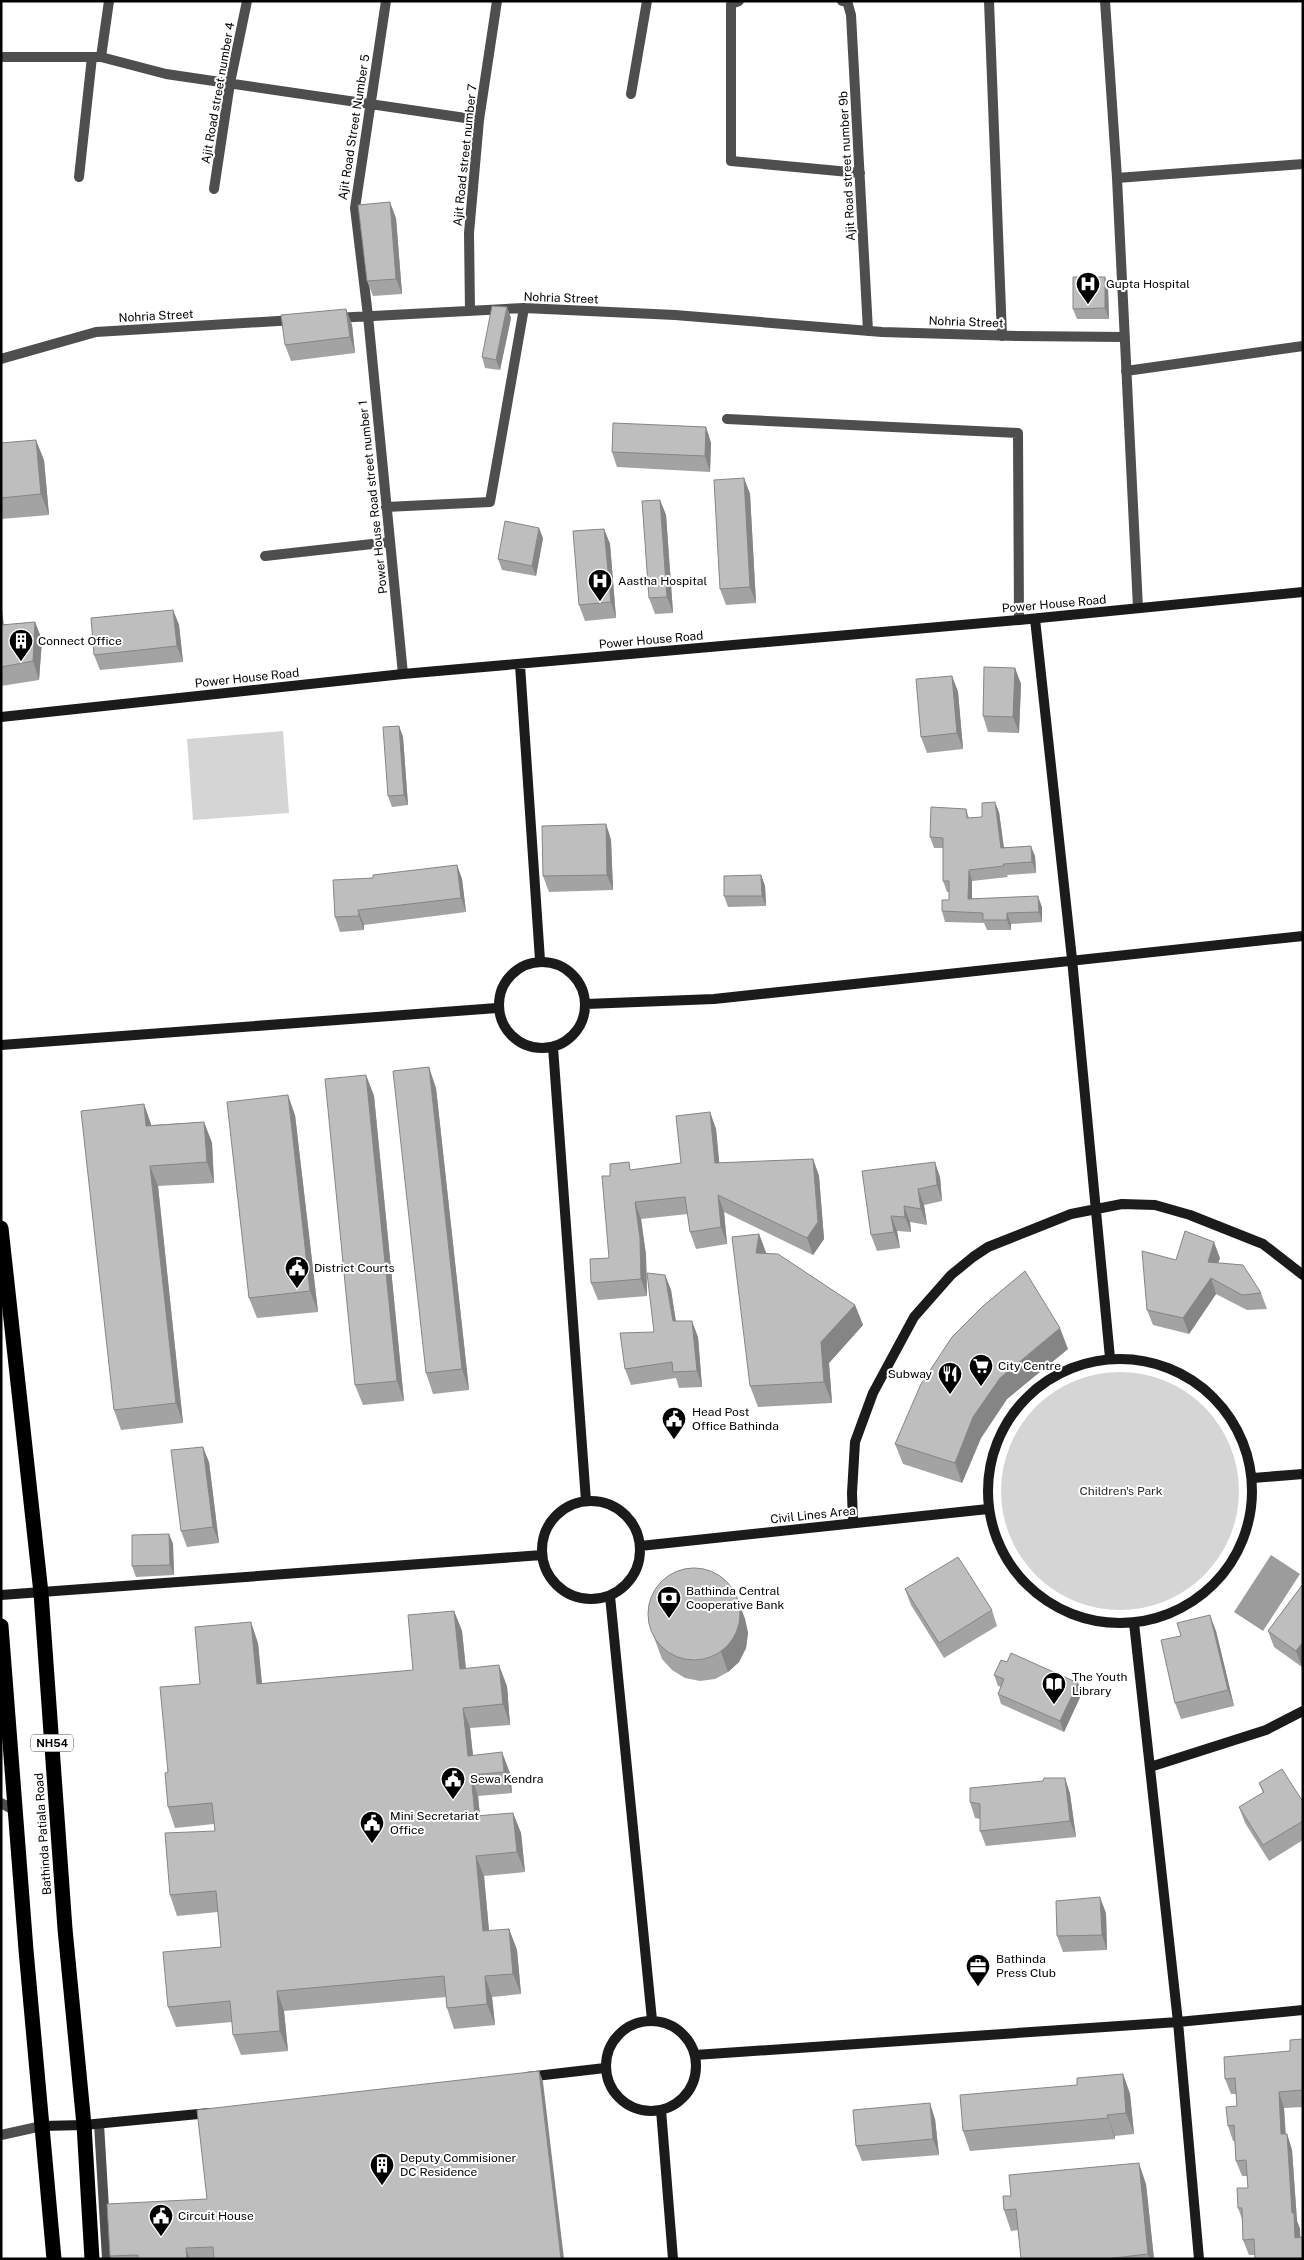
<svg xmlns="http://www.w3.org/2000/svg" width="1304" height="2260" font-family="'Public Sans',sans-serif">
	<rect width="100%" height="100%" fill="#fff"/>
	<path fill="#d5d5d5" d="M283,731l6,82 -96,7 -6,-81z
		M1001 1491a119 119 0 1 1 238 0a119 119 0 1 1-238 0Z"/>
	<path fill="#9c9c9c" d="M1271,1555l29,19 -37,57 -29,-19z"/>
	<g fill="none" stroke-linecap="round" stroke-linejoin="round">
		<path stroke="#4e4e4e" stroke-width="10" d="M1,2135l41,-9"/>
		<path stroke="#4e4e4e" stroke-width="10" d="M386,1l-31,207 13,108 35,358
			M739,1l-8,3v157l129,12
			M842,1h5l4,14 17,316
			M989,1l13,335
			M1105,1l12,177 21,430
			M1,57h100l65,17 313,46
			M101,57l8,-56
			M631,94l16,-93
			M79,177l13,-120
			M1117,178l186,-14
			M214,189l16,-106 17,-82
			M470,311l-1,-78 10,-113 18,-119
			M335,318l189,-10 151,7 207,17 135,4 107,1
			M1,359l95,-27 198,-12
			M1126,371l177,-25
			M727,419l291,14 1,187
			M386,507l104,-5 34,-194
			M265,556l125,-14
			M1,1803l13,7
			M99,2124l8,135"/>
		<path stroke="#1b1b1b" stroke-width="10" d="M1035,619l37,340 38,399
			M520,665l20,295
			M1,717l402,-43 616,-54 284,-28
			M499 1005a43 43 0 1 1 86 0a43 43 0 1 1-86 0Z
			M586,1004l128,-5 589,-63
			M1,1045l496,-37
			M553,1047l33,454
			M988 1491a132 132 0 1 1 264 0a132 132 0 1 1-264 0Z
			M1253,1478l50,-4
			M542 1550a49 49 0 1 1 98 0a49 49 0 1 1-98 0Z
			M853,1523l-1,-30 3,-51 18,-49 41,-76 37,-42 22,-18 15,-10 83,-33 51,-10 33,1 35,10 73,29 40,31
			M640,1546l348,-37
			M1,1595l541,-40
			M610,1596l42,424
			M1134,1623l44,399 21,237
			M1150,1767l116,-37 37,-19
			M606 2066a45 45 0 1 1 90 0a45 45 0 1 1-90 0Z
			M695,2055l483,-33 125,-12
			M527,2077l78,-9
			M661,2110l12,149
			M42,2126l42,-1 125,-12"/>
		<path stroke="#000" stroke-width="15" d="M1,1228l40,365 24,336 19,196 8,134
			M1,1626l25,324 28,309"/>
	</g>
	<path fill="#a3a3a3" d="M396,218l6,76 -29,2 -6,-15z
		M1108,287l1,32h-32l-4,-10z
		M507,307l4,11 -11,52 -15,-2 -3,-11z
		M346,309l6,16 3,28 -64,8 -6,-16z
		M706,427l5,16 -1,29 -93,-5 -5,-15z
		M1,443l43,17 5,55 -48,4z
		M744,478l6,16 6,109 -30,2 -6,-16z
		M660,500l6,15 7,98 -18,1 -6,-16z
		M604,529l6,15 6,74 -31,3 -6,-16z
		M543,538l-7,38 -34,-6 -4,-11z
		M1,602l3,23 31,-3 7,18 -3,40 -38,6z
		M173,610l6,15 4,37 -83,8 -6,-15z
		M1015,668l6,16 -2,49 -31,-1 -5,-16z
		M952,676l6,16 5,57 -36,4 -6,-16z
		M399,726l4,11 5,68 -16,2 -4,-11z
		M966,809l3,9 13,-1 17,-5 5,35 31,9 1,17 -29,2 1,2 -36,4v18l70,8v15l-31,2v6h-24l-3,-7 -39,-1 -3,-11 7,-11v-8h-2l-4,-11v-33h-9l-4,-11z
		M606,824l5,16 2,50 -64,2 -6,-16z
		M457,865l5,14 4,33 -102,13v5l-24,2 -5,-15 38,-39z
		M761,875l4,11 1,20 -38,1 -4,-11z
		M366,1075l8,21 30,305 -41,4 -8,-20z
		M436,1088l33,302 -36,4 -7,-21z
		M144,1104l7,21 53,-3 8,21 2,40 -56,3 25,237 -62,7 -7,-20z
		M710,1112l6,17 3,34 94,-4 6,17 5,63 -11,16 -89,-43 3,32 -31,5 -6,-17 -2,-18 -47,5 5,36 1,41 -49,4 -7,-17 18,-25 23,-88 49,-7z
		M295,1115l23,197 -61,6 -8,-20z
		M862,1171l78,6 2,24 -18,4 3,20 -17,-3 1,10 -14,-1 3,17 -23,3 -6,-16z
		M759,1234l7,19 89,52 8,20 -34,38 3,40 -74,4 -8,-21z
		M1220,1258l-2,5 43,30 6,16 -20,1 -31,-16 -27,40 -36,-9 -6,-15 29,-50z
		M665,1275l6,15 5,31 22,16 4,50 -23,1 -3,-10 -45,7 -6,-16 29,-37z
		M1068,1349l-61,50 -26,39 -19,45 -59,-19 -8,-20z
		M209,1462l10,81 -32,4 -6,-16z
		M169,1534l4,10 1,31 -38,2 -4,-11z
		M1303,1584v81l-1,2 -28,-20 -6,-16z
		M905,1589l87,21 5,16 -53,32 -33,-53z
		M737,1598l8,21 3,14 -2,15 -7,14 -11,10 -13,7 -15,2 -15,-3 -13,-8 -10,-11 -13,-35z
		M454,1611l8,20 4,38 41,17 3,39 -40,3 3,27 37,18 2,20 -34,3 2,20 33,-3 8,20 4,39 -41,4 5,55 20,-2 8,21 4,44 -29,3 3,28 -41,4 -7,-21 -1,-11 -162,14 4,40 -47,4 -8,-20 -1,-13 -56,5 -8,-20 53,-60 -3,-35 -41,4 -7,-21 45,-64 -1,-7 -39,4 -7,-21v-35l32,-88 58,-41 4,41 151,-14z
		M1216,1631l18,75 -53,13 -6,-16z
		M1007,1662l71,21 4,10 -18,39 -63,-28 -3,-10 3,-7 -3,-1 -4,-11z
		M1065,1778l5,16 6,43 -90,9 -6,-15v-12l-5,-1 -5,-16 73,-21z
		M1259,1783l44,19v38l-34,21 -24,-38 -6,-16 24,-14z
		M1106,1913l1,37 -44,2 -6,-16z
		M1303,2039v68l-19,1 2,26h1l5,16 5,71 3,8 -45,26h-6l-6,-15 -1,-21 -4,-11 10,-20 -1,-12h-5l-6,-15 -1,-20h-2l-5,-15 9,-20 -1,-12h-5l-6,-15 65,-28z
		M539,2071l4,11 -329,176 -103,1 -1,-3 97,-57z
		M1123,2074l7,20 4,40 -19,2v3l-145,12 -7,-20 114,-46z
		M935,2119l4,36 -77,6 -6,-15z
		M1146,2184l8,75h-133l-3,-29 -7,1 -7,-21z"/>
	<path fill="#858585" d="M390,202l6,16 6,76 -6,-15z
		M1105,277l3,10 1,32 -4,-11z
		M507,307l4,11 -11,52 -4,-10z
		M346,309l6,16 3,28 -5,-16z
		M706,427l5,16 -1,29 -5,-16z
		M36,440l8,20 5,55 -8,-21z
		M744,478l6,16 6,109 -6,-16z
		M660,500l6,15 7,98 -6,-16z
		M539,528l4,10 -7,38 -4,-10z
		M604,529l6,15 6,74 -5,-16z
		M1,602l4,42 -4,-11z
		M173,610l6,15 4,37 -6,-16z
		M35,622l7,18 -3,40 -6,-19z
		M1015,668l6,16 -2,49 -6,-16z
		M952,676l6,16 5,57 -6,-16z
		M399,726l4,11 5,68 -4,-10z
		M995,802l4,10 6,46 -4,-10z
		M606,824l5,16 2,50 -6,-15z
		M1031,846l4,10 1,17 -4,-11z
		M457,865l5,14 4,33 -5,-14z
		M969,870l3,11v29l-4,-11z
		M761,875l4,11 1,20 -4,-10z
		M1038,896l4,11v15l-3,-10z
		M358,910l6,15v5l-5,-14z
		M1007,913l4,11v6l-4,-10z
		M429,1067l7,21 33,302 -7,-21z
		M366,1075l8,21 30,305 -7,-20z
		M288,1095l7,20 23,197 -8,-21z
		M144,1104l7,20 2,22 -7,-20z
		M710,1112l6,17 5,51 -6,-17z
		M204,1122l8,21 2,40 -7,-21z
		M813,1159l6,17 5,63 -11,16 -6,-17z
		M935,1162l5,15 2,24 -5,-16z
		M150,1166l8,20 25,237 -7,-20z
		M918,1189l6,16 3,20 -6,-16z
		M718,1195l6,17 3,32 -6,-17z
		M635,1202l6,17 5,36 1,41 -6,-17z
		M904,1206l6,16 1,10 -6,-15z
		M891,1216l6,15 3,17 -6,-16z
		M759,1234l8,21 -11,-2z
		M1214,1242l6,16 -7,19 -5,-15z
		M665,1275l6,15 7,47 -5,-16z
		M1211,1278l5,16 -27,40 -6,-16z
		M855,1305l8,20 -34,38 3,40 -8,-21 -3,-40z
		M692,1321l6,16 4,50 -5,-16z
		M1060,1328l8,21 -61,50 -26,39 -19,45 -7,-20 18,-46 27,-39z
		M203,1447l6,15 10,81 -6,-16z
		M169,1534l4,10 1,31 -4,-10z
		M737,1598l8,21 3,14 -2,15 -7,14 -11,10 -7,-20z
		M454,1611l8,20 6,59 -8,-21z
		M1210,1615l6,16 18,75 -6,-16z
		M251,1622l7,21 6,62 -7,-21z
		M1303,1642v23l-1,2 -6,-16z
		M499,1665l8,21 3,39 -7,-21z
		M1078,1683l4,10 -18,39 -4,-11z
		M463,1708l7,20 5,48 -7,-20z
		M502,1752l8,21 2,20 -8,-21z
		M471,1775l7,21 4,41 -7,-21z
		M1065,1778l5,16 6,43 -6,-16z
		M513,1813l8,20 4,39 -8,-20z
		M476,1856l8,20 7,76 -8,-21z
		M1100,1897l6,16 1,37 -5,-15z
		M509,1929l8,21 4,44 -8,-20z
		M485,1976l7,21 3,28 -8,-21z
		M277,1991l7,20 4,40 -8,-20z
		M539,2071l4,11 21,177h-3z
		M1123,2074l7,20 4,40 -8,-21z
		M1279,2092l5,16 2,42 -5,-16z
		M930,2103l5,16 4,36 -6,-16z
		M1107,2115l8,21v3z
		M1287,2134l5,16 5,71 3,8 1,24 -6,-15 -3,-25z
		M1139,2163l7,21 8,75h-4l-2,-5z
		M186,2248l4,11h-3z"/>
	<path fill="#bebebe" stroke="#858585" d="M390,202l6,77 -29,2 -9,-76z
		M1073,277h32v31l-32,1z
		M492,306l15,1 -11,53 -14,-3z
		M346,309l4,28 -65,8 -4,-30z
		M613,423l93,4 -1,29 -93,-4z
		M36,440l5,54 -40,4v-55z
		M744,478l6,109 -30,2 -6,-109z
		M660,500l7,97 -18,1 -7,-97z
		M505,521l34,7 -7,38 -34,-7z
		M604,529l7,73 -32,3 -6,-74z
		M173,610l4,36 -83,9 -3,-37z
		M35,622l-2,39 -32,6v-42z
		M984,667l31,1 -2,49 -30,-1z
		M952,676l5,57 -36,4 -5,-58z
		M399,726l5,69 -16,1 -5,-69z
		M995,802l6,46 30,-2 1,16 -29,2 1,2 -35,4 -1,29 70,-3 1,16 -32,1v7h-24v-7l-41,-2v-11h7v-19h-6v-43l-13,-1 1,-30 35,2 1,9 15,-1v-14z
		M606,824l1,51 -64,1 -1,-50z
		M457,865l4,33 -103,12 1,6 -24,1 -2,-37 40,-2v-3z
		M761,875l1,21h-38v-20z
		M429,1067l33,302 -36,4 -33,-302z
		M366,1075l31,306 -42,4 -30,-306z
		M288,1095l22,196 -61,7 -22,-196z
		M144,1104l2,22 58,-4 3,40 -57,4 26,237 -62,7 -33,-299z
		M710,1112l5,51 98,-4 5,63 -11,16 -89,-43 3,32 -31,5 -5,-35 -50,5 5,36 1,41 -50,4 -1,-24 19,-1 -7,-82h8v-12l19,-2 1,8 51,-7 -5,-47z
		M935,1162l2,23 -19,4 3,20 -17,-3 1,11 -14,-1 3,16 -23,3 -9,-64z
		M1185,1231l29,11 -6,20 35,3 18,28 -19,2 -31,-17 -28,40 -36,-8 -5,-59 34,9z
		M759,1234l-3,19 22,1 77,51 -34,37 3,40 -74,4 -18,-149z
		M1025,1271l35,57 -60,50 -27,39 -18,46 -60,-19 26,-60 31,-47 31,-31z
		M647,1273l18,2 8,46h19l5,50 -24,1 -1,-10 -47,7 -5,-36 34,-1z
		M203,1447l10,80 -32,4 -10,-81z
		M169,1534l1,31 -38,1v-31z
		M958,1557l34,53 -53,33 -34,-54z
		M648 1614a46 46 0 1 1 92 0a46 46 0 1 1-92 0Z
		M1303,1584v58l-7,9 -28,-20z
		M454,1611l6,58 39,-4 4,39 -40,4 5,48 34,-4 2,20 -33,3 4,41 38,-3 4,39 -41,4 7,75 26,-2 4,45 -28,2 2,28 -40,4 -3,-32 -167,15 3,40 -47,4 -3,-34 -62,6 -5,-55 58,-5 -5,-56 -46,4 -5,-62 50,-2 -3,-28 -44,4 -3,-34 3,-1 -8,-85 40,-3 -5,-57 56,-5 6,62 156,-14 -5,-55z
		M1210,1615l18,75 -53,13 -14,-63 20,-4 -4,-13z
		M1011,1653l67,30 -18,38 -62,-27 6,-15 -10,-4 7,-15 6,2z
		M1282,1769l21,33v19l-40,24 -24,-38 25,-15 -5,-9z
		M1044,1778h21l5,43 -90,10v-27l-10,-2v-14l73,-7z
		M1100,1897l2,38 -45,1 -1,-35z
		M1303,2039v51l-24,2 2,42h6l5,79h2l1,25 8,-1v22h-48l-1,-20 -11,1 -1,-32h-4l-1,-20h11l-2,-28 -10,1 -2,-36 -6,1 -2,-19 11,-1 -2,-28 -10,1 -1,-22 66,-6v-11z
		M539,2071l22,188h-347l-1,-12 -27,1 1,11h-49v-4l-28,1 -3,-52 100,-5 -10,-89z
		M1123,2074l3,39 -19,2 1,3 -145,13 -3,-36 117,-10v-7z
		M930,2103l3,36 -77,7 -3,-36z
		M1139,2163l9,91 -43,5h-84l-5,-50 -12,1 -1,-14h8l-2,-21z"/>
	<defs>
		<symbol id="hospital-pin" viewBox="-11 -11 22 30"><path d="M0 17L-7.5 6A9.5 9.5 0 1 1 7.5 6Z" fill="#000" stroke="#fff"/><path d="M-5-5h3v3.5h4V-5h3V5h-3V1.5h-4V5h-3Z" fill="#fff"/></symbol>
		<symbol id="building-pin" viewBox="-11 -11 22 30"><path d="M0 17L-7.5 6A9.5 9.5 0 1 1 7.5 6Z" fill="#000" stroke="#fff"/><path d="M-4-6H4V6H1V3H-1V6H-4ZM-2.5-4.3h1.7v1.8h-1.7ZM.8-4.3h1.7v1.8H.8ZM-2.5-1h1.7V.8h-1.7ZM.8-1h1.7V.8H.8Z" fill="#fff"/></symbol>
		<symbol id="civic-pin" viewBox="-11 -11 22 30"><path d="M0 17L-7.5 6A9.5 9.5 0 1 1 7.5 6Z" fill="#000" stroke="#fff"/><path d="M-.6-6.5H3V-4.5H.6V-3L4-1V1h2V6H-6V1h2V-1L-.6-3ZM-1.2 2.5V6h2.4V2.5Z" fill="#fff"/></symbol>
		<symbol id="supermarket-pin" viewBox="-11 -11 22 30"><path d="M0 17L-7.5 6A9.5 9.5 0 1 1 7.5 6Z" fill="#000" stroke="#fff"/><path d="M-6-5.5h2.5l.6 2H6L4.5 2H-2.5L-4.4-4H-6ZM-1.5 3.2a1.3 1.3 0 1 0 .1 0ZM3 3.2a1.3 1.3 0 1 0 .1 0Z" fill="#fff"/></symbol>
		<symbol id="restaurant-pin" viewBox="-11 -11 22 30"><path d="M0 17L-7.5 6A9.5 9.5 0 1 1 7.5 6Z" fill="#000" stroke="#fff"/><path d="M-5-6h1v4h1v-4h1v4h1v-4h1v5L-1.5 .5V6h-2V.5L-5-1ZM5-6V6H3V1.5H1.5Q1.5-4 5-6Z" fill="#fff"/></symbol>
		<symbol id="bank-pin" viewBox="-11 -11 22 30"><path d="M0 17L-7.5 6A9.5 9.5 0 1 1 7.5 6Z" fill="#000" stroke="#fff"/><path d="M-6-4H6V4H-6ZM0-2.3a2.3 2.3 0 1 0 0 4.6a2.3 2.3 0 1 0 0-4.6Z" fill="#fff"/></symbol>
		<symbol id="library-pin" viewBox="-11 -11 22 30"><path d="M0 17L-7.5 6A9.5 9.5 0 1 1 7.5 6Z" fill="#000" stroke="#fff"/><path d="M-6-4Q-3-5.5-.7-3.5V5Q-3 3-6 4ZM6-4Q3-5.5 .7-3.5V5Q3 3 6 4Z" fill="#fff"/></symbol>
		<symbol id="office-pin" viewBox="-11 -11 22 30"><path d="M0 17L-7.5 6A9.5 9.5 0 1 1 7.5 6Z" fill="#000" stroke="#fff"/><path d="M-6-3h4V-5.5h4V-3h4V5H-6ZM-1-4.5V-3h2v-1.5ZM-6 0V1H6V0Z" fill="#fff"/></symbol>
	</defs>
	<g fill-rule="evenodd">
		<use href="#hospital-pin" x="1074" y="270" width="28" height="38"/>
		<use href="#hospital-pin" x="586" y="567" width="28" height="38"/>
		<use href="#building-pin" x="7" y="627" width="28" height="38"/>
		<use href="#civic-pin" x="283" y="1254" width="28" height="38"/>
		<use href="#supermarket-pin" x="967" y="1352" width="28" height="38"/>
		<use href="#restaurant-pin" x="936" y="1360" width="28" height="38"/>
		<use href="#civic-pin" x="660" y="1405" width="28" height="38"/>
		<use href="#bank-pin" x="655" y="1584" width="28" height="38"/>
		<use href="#library-pin" x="1040" y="1670" width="28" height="38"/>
		<use href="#civic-pin" x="439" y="1765" width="28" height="38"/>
		<use href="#civic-pin" x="358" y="1809" width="28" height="38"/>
		<use href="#office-pin" x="964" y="1952" width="28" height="38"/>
		<use href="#building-pin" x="368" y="2151" width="28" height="38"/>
		<use href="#civic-pin" x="147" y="2202" width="28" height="38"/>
	</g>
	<g text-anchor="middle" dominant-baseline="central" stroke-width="4" stroke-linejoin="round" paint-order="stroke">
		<rect fill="#fff" stroke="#4c4c4c" stroke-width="1" x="31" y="1734.5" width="42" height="17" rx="4"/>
		<g font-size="11" font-weight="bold" fill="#000">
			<text x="52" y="1743">NH54</text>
		</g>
		<g font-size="12" fill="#000" stroke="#fff">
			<text transform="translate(218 93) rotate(-80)">Ajit Road street number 4</text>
			<text transform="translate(354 127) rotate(-81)">Ajit Road Street Number 5</text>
			<text transform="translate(465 155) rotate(-84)">Ajit Road street number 7</text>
			<text transform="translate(847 166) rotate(-93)">Ajit Road street number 9b</text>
			<text transform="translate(561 298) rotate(2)">Nohria Street</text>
			<text transform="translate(156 316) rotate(-3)">Nohria Street</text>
			<text transform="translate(966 322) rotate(2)">Nohria Street</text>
			<text transform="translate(373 497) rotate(-96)">Power House Road street number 1</text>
			<text transform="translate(1054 604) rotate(-5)">Power House Road</text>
			<text transform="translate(651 640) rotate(-5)">Power House Road</text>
			<text transform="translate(247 678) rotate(-6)">Power House Road</text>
			<text transform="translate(813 1515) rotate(-6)">Civil Lines Area</text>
			<text transform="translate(43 1834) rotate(-94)">Bathinda Patiala Road</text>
		</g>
		<g font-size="12" fill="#000" stroke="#fff" text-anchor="start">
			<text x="1106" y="284">Gupta Hospital</text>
			<text x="618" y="581">Aastha Hospital</text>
			<text x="38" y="641">Connect Office</text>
			<text x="314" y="1268">District Courts</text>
			<text x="998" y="1366">City Centre</text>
			<text x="932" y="1374" text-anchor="end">Subway</text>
			<text x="692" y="1412">Head Post<tspan x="692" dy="14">Office Bathinda</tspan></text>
			<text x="686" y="1591">Bathinda Central<tspan x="686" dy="14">Cooperative Bank</tspan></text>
			<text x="1072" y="1677">The Youth<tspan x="1072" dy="14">Library</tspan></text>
			<text x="470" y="1779">Sewa Kendra</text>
			<text x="390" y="1816">Mini Secretariat<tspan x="390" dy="14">Office</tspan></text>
			<text x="996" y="1959">Bathinda<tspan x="996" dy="14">Press Club</tspan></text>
			<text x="400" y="2158">Deputy Commisioner<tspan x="400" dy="14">DC Residence</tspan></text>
			<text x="178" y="2216">Circuit House</text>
		</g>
		<g font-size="12" fill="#2c2c2c" stroke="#fff">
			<text x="1121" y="1491">Children's Park</text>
		</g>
	</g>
	<rect width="1304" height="2260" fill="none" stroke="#000000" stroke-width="5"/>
</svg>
